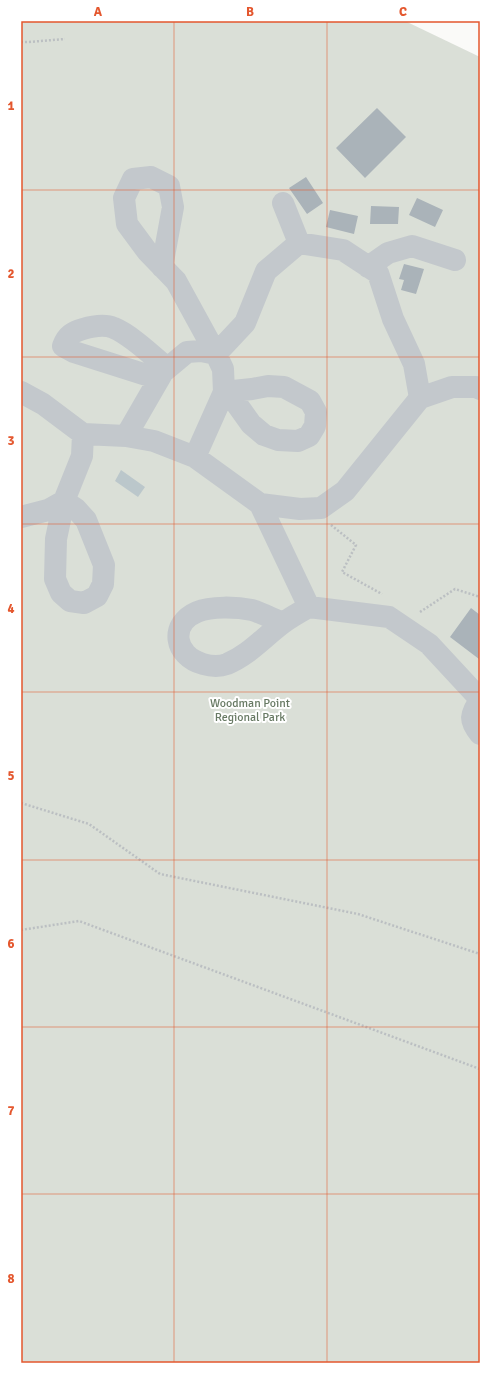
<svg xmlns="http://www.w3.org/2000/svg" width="501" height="1384" font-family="Signika,sans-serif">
	<rect width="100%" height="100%" fill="#fafaf8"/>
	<path fill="#dadfd7" d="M21,21h384l75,36v1306h-459z"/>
	<path fill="#bbc7cb" d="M121,470l24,17 -7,10 -23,-16z"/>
	<path fill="#aab3b9" d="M377,108l29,29 -41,41 -29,-30z
		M306,177l17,26 -16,11 -18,-26z
		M417,198l26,12 -8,17 -26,-12z
		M371,206l28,1 -1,17h-28z
		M330,210l28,6 -4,18 -28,-7z
		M404,264l20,5 -8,25 -15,-4 3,-10 -5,-1z
		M471,608l9,7 -1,44 -29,-22z"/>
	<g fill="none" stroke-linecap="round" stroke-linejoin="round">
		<path stroke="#bbbfc2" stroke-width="2.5" stroke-dasharray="2 2" stroke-linecap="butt" d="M21,42h8l36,-3
			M331,525l25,20 -14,27 40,22
			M420,612l35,-23 25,8
			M21,803l68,21 71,50 198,40 122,40
			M21,930l58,-9 401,148"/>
		<path stroke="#c3c8cc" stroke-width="22" d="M283,203l16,40
			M162,267l11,-60 -4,-21 -18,-9 -18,2 -9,19 3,26 20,27 29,30 40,73 29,-31 21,-52 33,-28 44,7 35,23 15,46 21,45 6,34
			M368,267l20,-14 24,-7 43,14
			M159,379l-85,-27 -11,-6c4,-11 10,-14 20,-17 10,-3 22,-5 31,-1 17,7 39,28 53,40
			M268,386l16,1 26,14 6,11 -1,14 -6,10 -11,5 -20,-1 -14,-5 -13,-11 -15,-21 -12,-11 28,-3z
			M21,392l22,12 40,30 43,2 28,5 41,16 65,47 49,103 80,10 40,27 51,55
			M126,436l37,-64 24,-20 14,-1 15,3 7,15 1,23 -29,65
			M64,501l12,8 10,11 18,45 -1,19 -6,12 -13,7 -14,-2 -9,-8 -6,-14 1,-40z
			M260,504l40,5 21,-1 24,-17 75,-93 32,-11h24l4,2
			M21,517l27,-7 16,-9 18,-45 1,-22
			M283,623c-10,-4 -21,-10 -31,-13 -15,-3 -41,-4 -55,2 -28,12 -23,44 6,52 7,2 16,3 24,0 22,-9 37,-27 56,-41 8,-6 17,-11 26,-16
			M480,700c-9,15 -12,19 0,34"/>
	</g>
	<path fill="none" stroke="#e4572e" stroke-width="1" stroke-opacity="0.55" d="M174,21v1342M327,21v1342M21,190h459M21,357h459M21,524h459M21,692h459M21,860h459M21,1027h459M21,1194h459"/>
	<g text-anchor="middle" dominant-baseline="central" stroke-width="4" stroke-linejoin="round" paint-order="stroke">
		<g font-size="12" fill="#687a64" stroke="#fff">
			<text x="250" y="703">Woodman Point<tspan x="250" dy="14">Regional Park</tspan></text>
		</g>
	</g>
	<rect width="501" height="1384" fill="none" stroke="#ffffff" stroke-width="44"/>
	<rect x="22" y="22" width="457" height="1340" fill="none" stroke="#e4572e" stroke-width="1.5"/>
	<g font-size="13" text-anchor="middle" font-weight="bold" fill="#e4572e">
		<text x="98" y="16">A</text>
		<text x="250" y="16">B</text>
		<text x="403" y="16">C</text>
		<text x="11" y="110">1</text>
		<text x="11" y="278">2</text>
		<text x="11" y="445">3</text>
		<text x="11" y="613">4</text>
		<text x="11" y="780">5</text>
		<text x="11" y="948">6</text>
		<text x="11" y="1115">7</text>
		<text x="11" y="1283">8</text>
	</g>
</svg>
